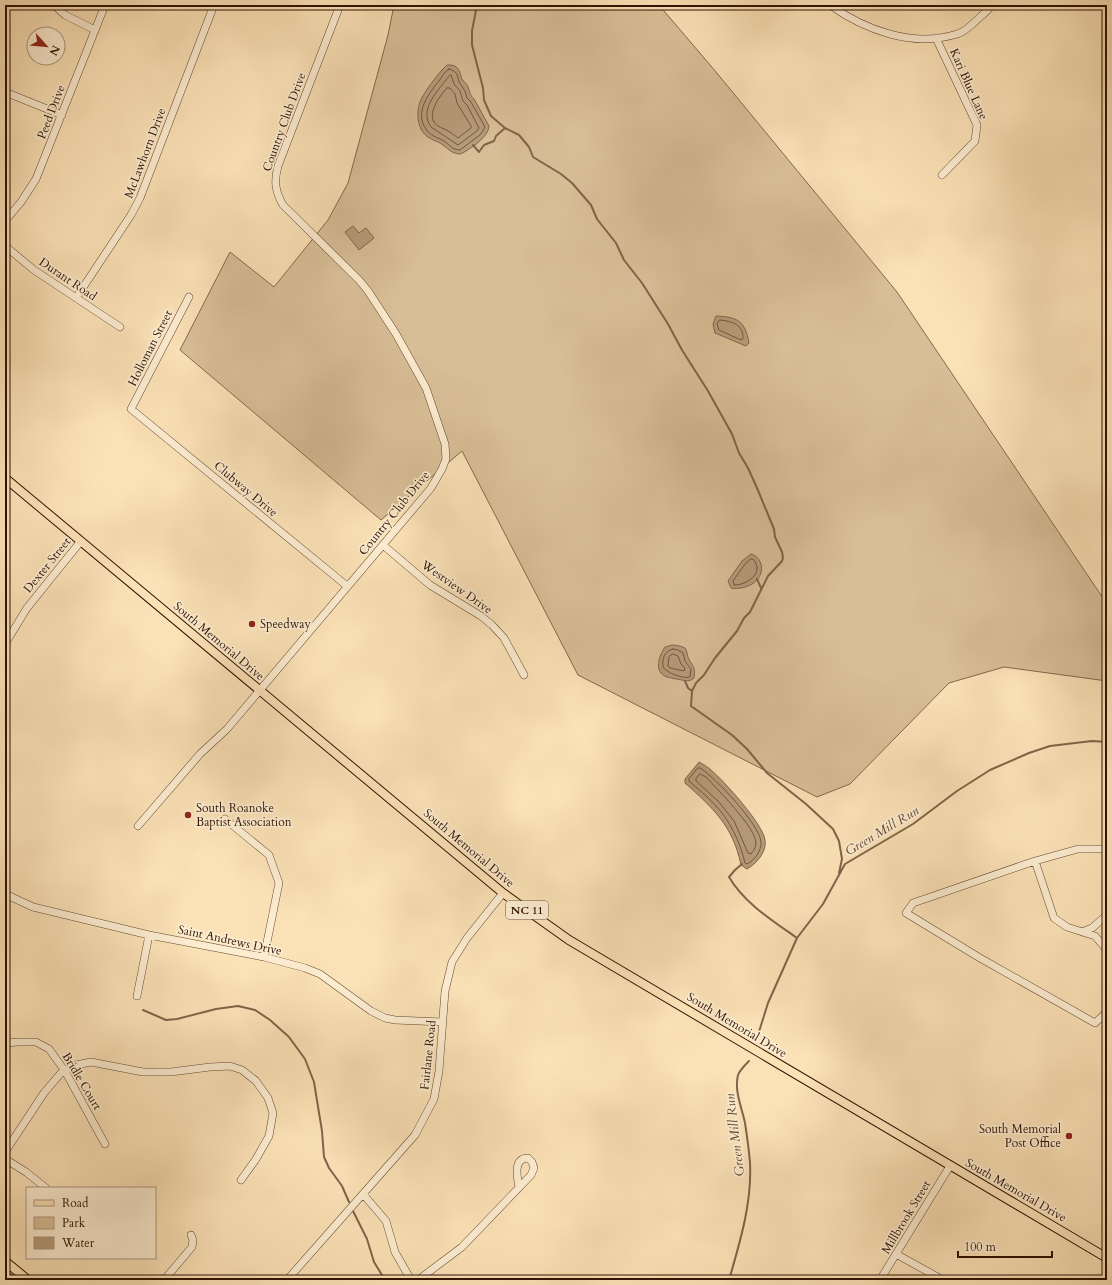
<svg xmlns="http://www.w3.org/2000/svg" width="1112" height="1285" font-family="Cardo,serif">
	<rect width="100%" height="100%" fill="#fbe1b6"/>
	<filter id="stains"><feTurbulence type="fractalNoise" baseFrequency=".005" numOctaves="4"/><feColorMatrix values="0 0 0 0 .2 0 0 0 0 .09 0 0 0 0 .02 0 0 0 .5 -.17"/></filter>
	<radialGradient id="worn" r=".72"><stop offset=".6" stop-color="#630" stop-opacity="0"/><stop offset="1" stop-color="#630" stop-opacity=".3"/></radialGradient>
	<path fill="#d8be97" stroke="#84684c" d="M394,5h265l57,67 181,220 210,312v77l-103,-14 -55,16 -99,101 -33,13 -239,-122 -116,-224 -81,69 -201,-170 50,-98 44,35 54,-67 20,-37 40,-148z"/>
	<path fill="#b69b79" stroke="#806449" d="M447,65c12,-1 12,6 15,14 2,3 5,5 6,8 2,5 2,9 6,12l15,27c-1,12 -18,22 -28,28 -10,0 -13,-6 -21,-11 -7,-3 -15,-6 -19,-14 -4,-8 -4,-19 -1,-27 3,-9 20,-31 27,-37z
		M353,226l6,7 7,-5 8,10 -15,12 -14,-18z
		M716,316c22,1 29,5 33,27l-3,3 -31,-13 -2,-9z
		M751,554c11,3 14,17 6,26 -5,6 -18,10 -26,8l-3,-7 14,-20z
		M672,645c4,0 9,1 13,3 2,3 2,6 3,9 4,10 8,8 6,21 -6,5 -10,2 -18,1 -3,-1 -6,-1 -9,-2 -14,-5 -8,-21 -2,-30z
		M699,762c4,2 9,5 12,8 13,11 52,54 54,70 2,12 -9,24 -18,29l-6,-4c-8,-39 -28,-57 -56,-82v-4z"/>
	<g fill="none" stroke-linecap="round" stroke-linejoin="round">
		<path stroke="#72563e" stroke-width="1" d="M449,69l5,2 3,3 2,8 6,9 2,7 4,4 14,25 -4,7 -21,16c-8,0 -11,-6 -16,-9 -7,-4 -14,-5 -18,-12 -12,-16 3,-36 13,-48 3,-4 5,-9 10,-12z
			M451,75l3,9 6,7 3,10 4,4 12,23 -2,3 -19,14 -27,-18c-13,-18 8,-37 18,-51z
			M447,88h3l5,6 2,9 14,23v2l-13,10c-3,-2 -6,-5 -10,-7 -5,-3 -11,-4 -14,-9 -6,-11 6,-26 13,-34z
			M720,320c12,1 24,5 23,19l-2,1 -22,-10 -2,-6z
			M751,559h2c12,14 -6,26 -19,26l-1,-4 12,-17z
			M673,649l5,1 5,3 2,8 6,8 -1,8c-7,2 -23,-4 -27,-10 -1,-8 1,-16 10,-18z
			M673,654l5,2 3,8 4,4 -1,3 -14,-3 -2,-2 1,-9z
			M698,768h2c15,9 60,57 61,74 1,8 -7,19 -14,22l-2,-1c-5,-21 -15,-43 -30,-58 -8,-9 -17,-16 -26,-24v-2z
			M700,774l6,3c11,12 50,51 50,66 0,5 -3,8 -5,11l-3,-1 -14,-32 -15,-19 -23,-21v-2z"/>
		<path stroke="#806449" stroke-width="2" d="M477,5l-5,26v14l11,43 1,12 7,16 14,12 14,7 10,12 4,10 28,17 11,9 19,22 6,14 19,24 8,17 18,23 26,41 14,26 26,41 24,43 7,19 9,15 9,20 17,41 1,8 7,15 1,6 -1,3 -14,15 -18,36 -6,6 -7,13 -22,27 -11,17 -8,8 -4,8 -1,15 41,29 15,14 20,24 39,31 27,25 6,12 3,18 -3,14
			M473,145l6,7 5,-7 10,-4 2,-5 9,-8
			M757,579l4,9
			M685,681l3,7 4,3
			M742,864l-7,6 -6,7c15,26 44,44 68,61
			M143,1010l23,10 11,-1 39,-10 22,-3 17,4 15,10 19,17 16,22 9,23 8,49 2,26 5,11 13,18 7,16
			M757,1038l11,-35 29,-65 26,-34 22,-40 68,-40 44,-33 33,-21 39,-17 21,-7 42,-5 15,1
			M353,1211l14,28 7,23 11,18
			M729,1280c11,-38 23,-77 21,-117 -1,-13 -3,-27 -5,-40 -3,-15 -11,-32 -7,-48 2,-5 7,-10 11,-14"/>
		<defs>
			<path id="minor" d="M54,5l11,10 30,15
				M830,5c35,25 83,43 127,29 8,-2 16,-10 22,-16 5,-4 9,-8 13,-13
				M936,38l41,87 -2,16 -33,34
				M5,92l57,23
				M5,221l16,-19 15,-23 69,-174
				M5,246l29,24 86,57
				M189,297l-58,112 216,177
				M76,298l55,-83 9,-17 74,-193
				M383,545l47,40 51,31 11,9 12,13 20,37
				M5,644l22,-36 54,-67
				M225,819l44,36 10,28 -15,74
				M138,826l62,-72 27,-25 204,-241 11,-19 4,-10 -1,-15 -19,-56 -30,-54 -28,-43 -9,-11 -76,-75c-8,-14 -9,-24 -5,-39l62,-161
				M1107,849h-29l-43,12 -122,42 -7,10 74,45 115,65 12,-11
				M1035,861l19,57 13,9 28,9 12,14
				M5,894l28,13 116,28 115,22 41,11 15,6 51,37 14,7 10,2 47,2
				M1082,932l10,-4 15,-13
				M137,996l12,-61
				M5,1043l13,-1h18l13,7 16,22 40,73
				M5,1152l39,-59 17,-20 15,-8 15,-3 52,10h28l39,-5 20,-1 12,4 14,11 12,17 5,15 -4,23 -13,23 -15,21
				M5,1159l21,13 20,16
				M363,1194l23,27 9,31 16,28
				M896,1254l47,26
				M164,1280l28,-33 1,-7 -2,-5
				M287,1280l128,-145 19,-36 5,-28 6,-80 7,-29 15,-24 36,-45
				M418,1280l44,-33 69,-72 3,-7 -2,-6 -4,-4c-15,0 -11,19 -9,29
				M880,1280l70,-114"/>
			<path id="major" d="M5,478l498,415 66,47 538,318
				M5,1261l23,19
				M5,1275l6,5"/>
		</defs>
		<use href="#minor" stroke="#62462f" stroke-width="8"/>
		<use href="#major" stroke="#2f1202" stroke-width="10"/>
		<use href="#minor" stroke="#fcecd0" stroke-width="7"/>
		<use href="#major" stroke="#fbe1b6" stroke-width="8"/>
	</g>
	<g fill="#8f2418" stroke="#fcecd0" stroke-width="1.5">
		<circle cx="252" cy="624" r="4"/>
		<circle cx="188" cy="815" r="4"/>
		<circle cx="1069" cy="1136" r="4"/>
	</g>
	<g text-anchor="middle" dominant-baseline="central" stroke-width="3.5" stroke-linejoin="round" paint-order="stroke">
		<rect fill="#fcecd0" stroke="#6c5340" stroke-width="1" x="506" y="901" width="42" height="18" rx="3"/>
		<g font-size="11" font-weight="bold" fill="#2f1202">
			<text x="527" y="910">NC 11</text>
		</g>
		<g font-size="12" fill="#2f1202" stroke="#fcecd0">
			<text transform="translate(969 84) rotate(66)">Kari Blue Lane</text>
			<text transform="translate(51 112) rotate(-69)">Peed Drive</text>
			<text transform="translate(284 122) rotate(-70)">Country Club Drive</text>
			<text transform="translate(145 153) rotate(-69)">McLawhorn Drive</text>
			<text transform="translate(68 279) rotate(34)">Durant Road</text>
			<text transform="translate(150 348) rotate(-63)">Holloman Street</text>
			<text transform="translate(246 489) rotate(40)">Clubway Drive</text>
			<text transform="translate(394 513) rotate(-51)">Country Club Drive</text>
			<text transform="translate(47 565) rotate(-51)">Dexter Street</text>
			<text transform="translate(457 587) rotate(35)">Westview Drive</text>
			<text transform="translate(219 641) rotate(40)">South Memorial Drive</text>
			<text transform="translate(469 848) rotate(40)">South Memorial Drive</text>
			<text transform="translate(230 940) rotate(12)">Saint Andrews Drive</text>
			<text transform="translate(737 1025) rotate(31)">South Memorial Drive</text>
			<text transform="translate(428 1055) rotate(-84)">Fairlane Road</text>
			<text transform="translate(82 1081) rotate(59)">Bridle Court</text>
			<text transform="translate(1016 1190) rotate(30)">South Memorial Drive</text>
			<text transform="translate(906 1217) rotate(-59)">Millbrook Street</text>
		</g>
		<g font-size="12" fill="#2f1202" stroke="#fcecd0" text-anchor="start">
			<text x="260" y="624">Speedway</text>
			<text x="196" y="808">South Roanoke<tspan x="196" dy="14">Baptist Association</tspan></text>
			<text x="1061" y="1129" text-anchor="end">South Memorial<tspan x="1061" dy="14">Post Office</tspan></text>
		</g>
		<g font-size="13" font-style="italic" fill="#654932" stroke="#fcecd0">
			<text transform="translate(882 831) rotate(-31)">Green Mill Run</text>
			<text transform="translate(735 1135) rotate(-97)">Green Mill Run</text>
		</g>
	</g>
	<rect width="1112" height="1285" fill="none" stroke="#fbe1b6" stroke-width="20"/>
	<rect x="6" y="6" width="1100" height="1273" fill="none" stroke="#2f1202" stroke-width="2"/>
	<rect x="10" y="10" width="1092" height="1265" fill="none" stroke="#2f1202"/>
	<rect x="26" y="1187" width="130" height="72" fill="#fcecd0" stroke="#aa957e"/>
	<rect x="34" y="1200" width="20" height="6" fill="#fbe1b6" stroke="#aa957e"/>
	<text x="62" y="1207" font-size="12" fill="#2f1202">Road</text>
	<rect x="34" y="1217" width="20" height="12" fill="#d8be97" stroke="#aa957e"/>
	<text x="62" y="1227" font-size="12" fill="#2f1202">Park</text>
	<rect x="34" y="1237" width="20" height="12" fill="#b69b79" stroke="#aa957e"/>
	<text x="62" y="1247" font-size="12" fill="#2f1202">Water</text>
	<g transform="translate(46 46) rotate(117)"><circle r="19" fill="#fcecd0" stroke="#aa957e"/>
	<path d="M0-3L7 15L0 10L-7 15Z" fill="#8f2418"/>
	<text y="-6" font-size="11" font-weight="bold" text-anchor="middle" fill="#2f1202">N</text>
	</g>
	<path d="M958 1251v6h94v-6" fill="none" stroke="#2f1202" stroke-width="2"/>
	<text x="964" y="1251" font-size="12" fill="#2f1202" stroke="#fcecd0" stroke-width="3" paint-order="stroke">100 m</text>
	<rect width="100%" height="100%" filter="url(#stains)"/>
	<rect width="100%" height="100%" fill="url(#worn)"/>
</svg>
